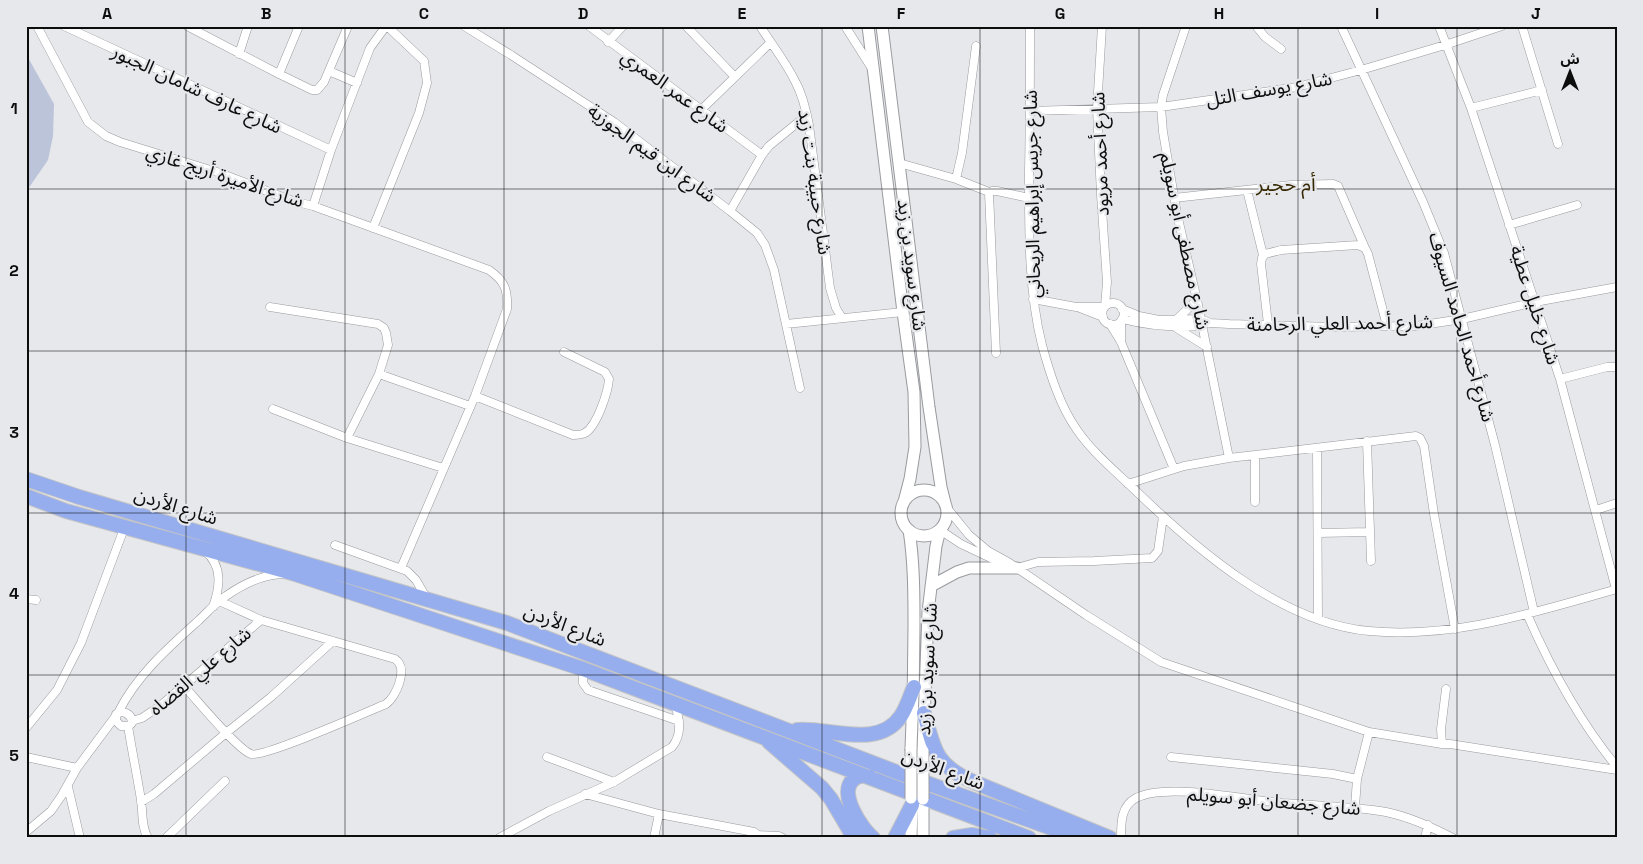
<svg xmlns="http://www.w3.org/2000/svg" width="1643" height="864" font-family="'Space Grotesk','Noto Sans Arabic',sans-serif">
	<rect width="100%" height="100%" fill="#e7e8ec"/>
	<path fill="#bcc4d9" d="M26,54l28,50 -1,32 -5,24 -20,29 -2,1z"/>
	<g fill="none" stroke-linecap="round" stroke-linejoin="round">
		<defs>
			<path id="street" d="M37,26l51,96 18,14 14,6 97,30 76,29 20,5 18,-56 39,-102 16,-22
				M64,26l267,124
				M187,26l92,48 33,16h5l7,-8 24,-56
				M464,26l47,29 103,67 116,89 27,22 8,12 9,25 26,118
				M589,26l173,129
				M686,26l49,51
				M760,26c12,19 26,36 36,57 7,13 10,27 13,42l21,163 6,20 6,10
				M845,26l26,41
				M1030,26c0,48 0,97 -1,145 0,58 -1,118 13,174 8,29 18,61 35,85 16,23 38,41 58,60 61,59 146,133 234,141 86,8 166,-19 248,-42
				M1102,26l-5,83 4,86 6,87 -2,24
				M1186,26l-23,69 -2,12 2,25 14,82 20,86 32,158
				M1256,26l9,11 16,12
				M1341,26l82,176 21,51 51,192 39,167
				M1439,26l32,82 89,271 56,210
				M1522,26l36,118
				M608,42l15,-16
				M976,46l-14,107 -6,26 33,13
				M239,54l9,-28
				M329,71l28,12
				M279,74l20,-48
				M1471,108l71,-18
				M701,110l69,-67
				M1030,111l131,-4 136,-20 64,-17 84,-25 57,-19
				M899,163l57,16
				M1247,190l16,65
				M1174,198l117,-13 42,-1 5,2 27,62
				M313,206l176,64c16,11 19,20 18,39l-32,87 -74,172
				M730,211l32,-56 7,-9 38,-31
				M1509,225l68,-20
				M373,228l46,-115 8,-30 -3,-22 -37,-35
				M1033,299l43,8h28
				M1102 314a11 11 0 1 1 22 0a11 11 0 1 1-22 0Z
				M270,307l108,17 6,4 2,5 2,12 -9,29 -32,64
				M1080,308l23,9
				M1122,309l17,7 20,4 42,-1 9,4 19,1 106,3 81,-1 46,-7 73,-17 82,-15
				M1122,319c27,7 52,9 80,7l3,-2
				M1121,321v21
				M1175,321l22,-21
				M786,324l117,-12
				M1110,324l11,18 53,127
				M1268,324l-7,-60 1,-6 3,-4 16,-4 77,-5 7,3 3,6 19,72
				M1175,327l32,20
				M996,353l-7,-160 3,-2h5l32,7
				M379,374l91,32
				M1560,379l47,-12h10
				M475,396l98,39c4,0 8,0 12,-2 12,-7 23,-41 24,-54l-4,-7 -41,-20
				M273,409l74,29 96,30
				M1367,441l4,120
				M1317,448l1,171
				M1255,456v46
				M1128,484l56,-18 45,-8 187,-22 4,2 4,8 10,68 21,115
				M947,508l22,27 19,16 20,11 78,53 75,47 208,70 73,12
				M1596,510l21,-7
				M940,530l21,14 38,18
				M1318,533l51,-1
				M335,545l72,26 9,9 11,19
				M205,551c18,15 15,36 8,56
				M1015,568h2l21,-6 56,-1 58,-3 6,-7 5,-34
				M26,599l10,1
				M217,600l44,20
				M1527,614c24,55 52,107 90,153
				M583,669v14l5,7 91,31
				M1446,689l-5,40 1,15h8l167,26
				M122,712c6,1 10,4 10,11l-3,3h-8l-5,-5v-7z
				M118,713c18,-37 50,-65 80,-92 9,-8 18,-19 28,-25 17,-12 36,-21 56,-22
				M132,721l10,-3 18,-12 101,-86 134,39c14,9 1,38 -9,45 -19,8 -123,54 -135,50 -14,-5 -55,-55 -67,-68
				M128,726c4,25 9,49 13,74 2,12 0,27 7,38
				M26,728l31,-38 24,-47 44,-117
				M26,757l51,11
				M547,757l67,25
				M1171,757l162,17 24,5 -2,28
				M1357,779l12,-47
				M68,787l12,51
				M585,794l74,20 95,18 8,6
				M141,802l13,-8 72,-61 45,-36 62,-56
				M26,832l25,-21 11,-16 15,-27 38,-51
				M759,835l20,1 4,2
				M166,838l59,-57
				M499,838l50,-27 65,-29 58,-35c11,-13 7,-28 3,-44
				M654,838l5,-24
				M1121,838c0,-16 0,-32 15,-40 29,-15 103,0 136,4 38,4 76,3 114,10 24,5 45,15 67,26
				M1425,838l3,-13"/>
			<path id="secondary" d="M868,26l35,286 11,80 1,55 -5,32 -6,23
				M882,26l47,381 12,80 4,16
				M901 513a23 23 0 1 1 46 0a23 23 0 1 1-46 0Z
				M909,530c5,32 5,64 5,96 0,41 -1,82 -3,123
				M931,586l26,-14 12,-4h48
				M923,751l5,-139 8,-66 4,-16
				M923,799v39
				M911,838l1,-31"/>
			<path id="highway" d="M26,479l53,18 428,126 392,150 180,65
				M26,496l40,15 226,62 291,96 446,169
				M924,713c10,35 10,50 45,67l141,58
				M797,730c33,-3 81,20 104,-14 6,-9 9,-20 13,-29
				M769,742l53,46 9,11 23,39
				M870,777c-6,-2 -11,-2 -16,2 -17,13 7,49 19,59
				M895,838l17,-33
				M953,838l19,-3 18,3"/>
		</defs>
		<use href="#street" stroke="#999a9e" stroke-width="9"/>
		<use href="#secondary" stroke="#999a9e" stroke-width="13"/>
		<use href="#highway" stroke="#c5c5c5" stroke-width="16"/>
		<use href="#street" stroke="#fff" stroke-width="8"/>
		<use href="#secondary" stroke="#fff" stroke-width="11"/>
		<use href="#highway" stroke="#96aeed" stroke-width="14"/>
		<defs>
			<path id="secondary-bridge" d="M923,751v48
				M911,798v-49"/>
		</defs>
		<use href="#secondary-bridge" stroke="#999a9e" stroke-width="13" stroke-linecap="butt"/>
		<use href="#secondary-bridge" stroke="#fff" stroke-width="11"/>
	</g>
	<path fill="none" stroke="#0d0d0e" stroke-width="1" stroke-opacity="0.55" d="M186,26v812M345,26v812M504,26v812M663,26v812M822,26v812M980,26v812M1139,26v812M1298,26v812M1457,26v812M26,189h1591M26,351h1591M26,513h1591M26,675h1591"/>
	<g text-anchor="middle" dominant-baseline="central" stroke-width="4.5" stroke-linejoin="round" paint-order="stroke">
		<g font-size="19" fill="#0d0d0e" stroke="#e7e8ec">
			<text transform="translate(197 89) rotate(25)">شارع عارف شامان الجبور</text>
			<text transform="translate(1269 89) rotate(-10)">شارع يوسف التل</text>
			<text transform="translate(675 91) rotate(36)">شارع عمر العمري</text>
			<text transform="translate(652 153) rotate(36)">شارع ابن قيم الجوزية</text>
			<text transform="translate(1100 154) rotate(-92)">شارع أحمد مريود</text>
			<text transform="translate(225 176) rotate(18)">شارع الأميرة أريج غازي</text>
			<text transform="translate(815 182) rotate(82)">شارع حبيبة بنت زيد</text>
			<text transform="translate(1032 194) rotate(-91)">شارع جريس إبراهيم الريحاني</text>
			<text transform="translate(1185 241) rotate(78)">شارع مصطفى أبو سويلم</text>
			<text transform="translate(912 265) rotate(83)">شارع سويد بن زيد</text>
			<text transform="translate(1535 305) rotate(72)">شارع خليل عطية</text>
			<text transform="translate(1340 323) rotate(-1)">شارع أحمد العلي الرحامنة</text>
			<text transform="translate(1462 327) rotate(74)">شارع أحمد الحامد السيوف</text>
			<text transform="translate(176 506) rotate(17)">شارع الأردن</text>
			<text transform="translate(565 625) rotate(21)">شارع الأردن</text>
			<text transform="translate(927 669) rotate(-87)">شارع سويد بن زيد</text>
			<text transform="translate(200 671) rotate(-40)">شارع علي القضاه</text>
			<text transform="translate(943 769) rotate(20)">شارع الأردن</text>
			<text transform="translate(1274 801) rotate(5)">شارع جضعان أبو سويلم</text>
		</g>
		<g font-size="20" fill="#362800" stroke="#e7e8ec">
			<text x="1286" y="184">أم حجير</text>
		</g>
	</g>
	<rect width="1643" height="864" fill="none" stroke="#e7e8ec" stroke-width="55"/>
	<g transform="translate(1570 72)" stroke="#e7e8ec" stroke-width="4" paint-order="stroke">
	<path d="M0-4L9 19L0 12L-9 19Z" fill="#0d0d0e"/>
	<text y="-8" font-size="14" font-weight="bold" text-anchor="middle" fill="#0d0d0e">ش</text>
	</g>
	<rect x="28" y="28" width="1588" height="808" fill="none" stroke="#0d0d0e" stroke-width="2"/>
	<g font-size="16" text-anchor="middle" font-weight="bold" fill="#0d0d0e">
		<text x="107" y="19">A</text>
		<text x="266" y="19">B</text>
		<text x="424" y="19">C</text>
		<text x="583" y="19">D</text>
		<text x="742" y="19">E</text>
		<text x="901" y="19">F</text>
		<text x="1060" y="19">G</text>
		<text x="1219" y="19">H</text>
		<text x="1377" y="19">I</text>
		<text x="1536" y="19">J</text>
		<text x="14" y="114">1</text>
		<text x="14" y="276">2</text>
		<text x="14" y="438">3</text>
		<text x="14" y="599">4</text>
		<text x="14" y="761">5</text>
	</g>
</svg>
